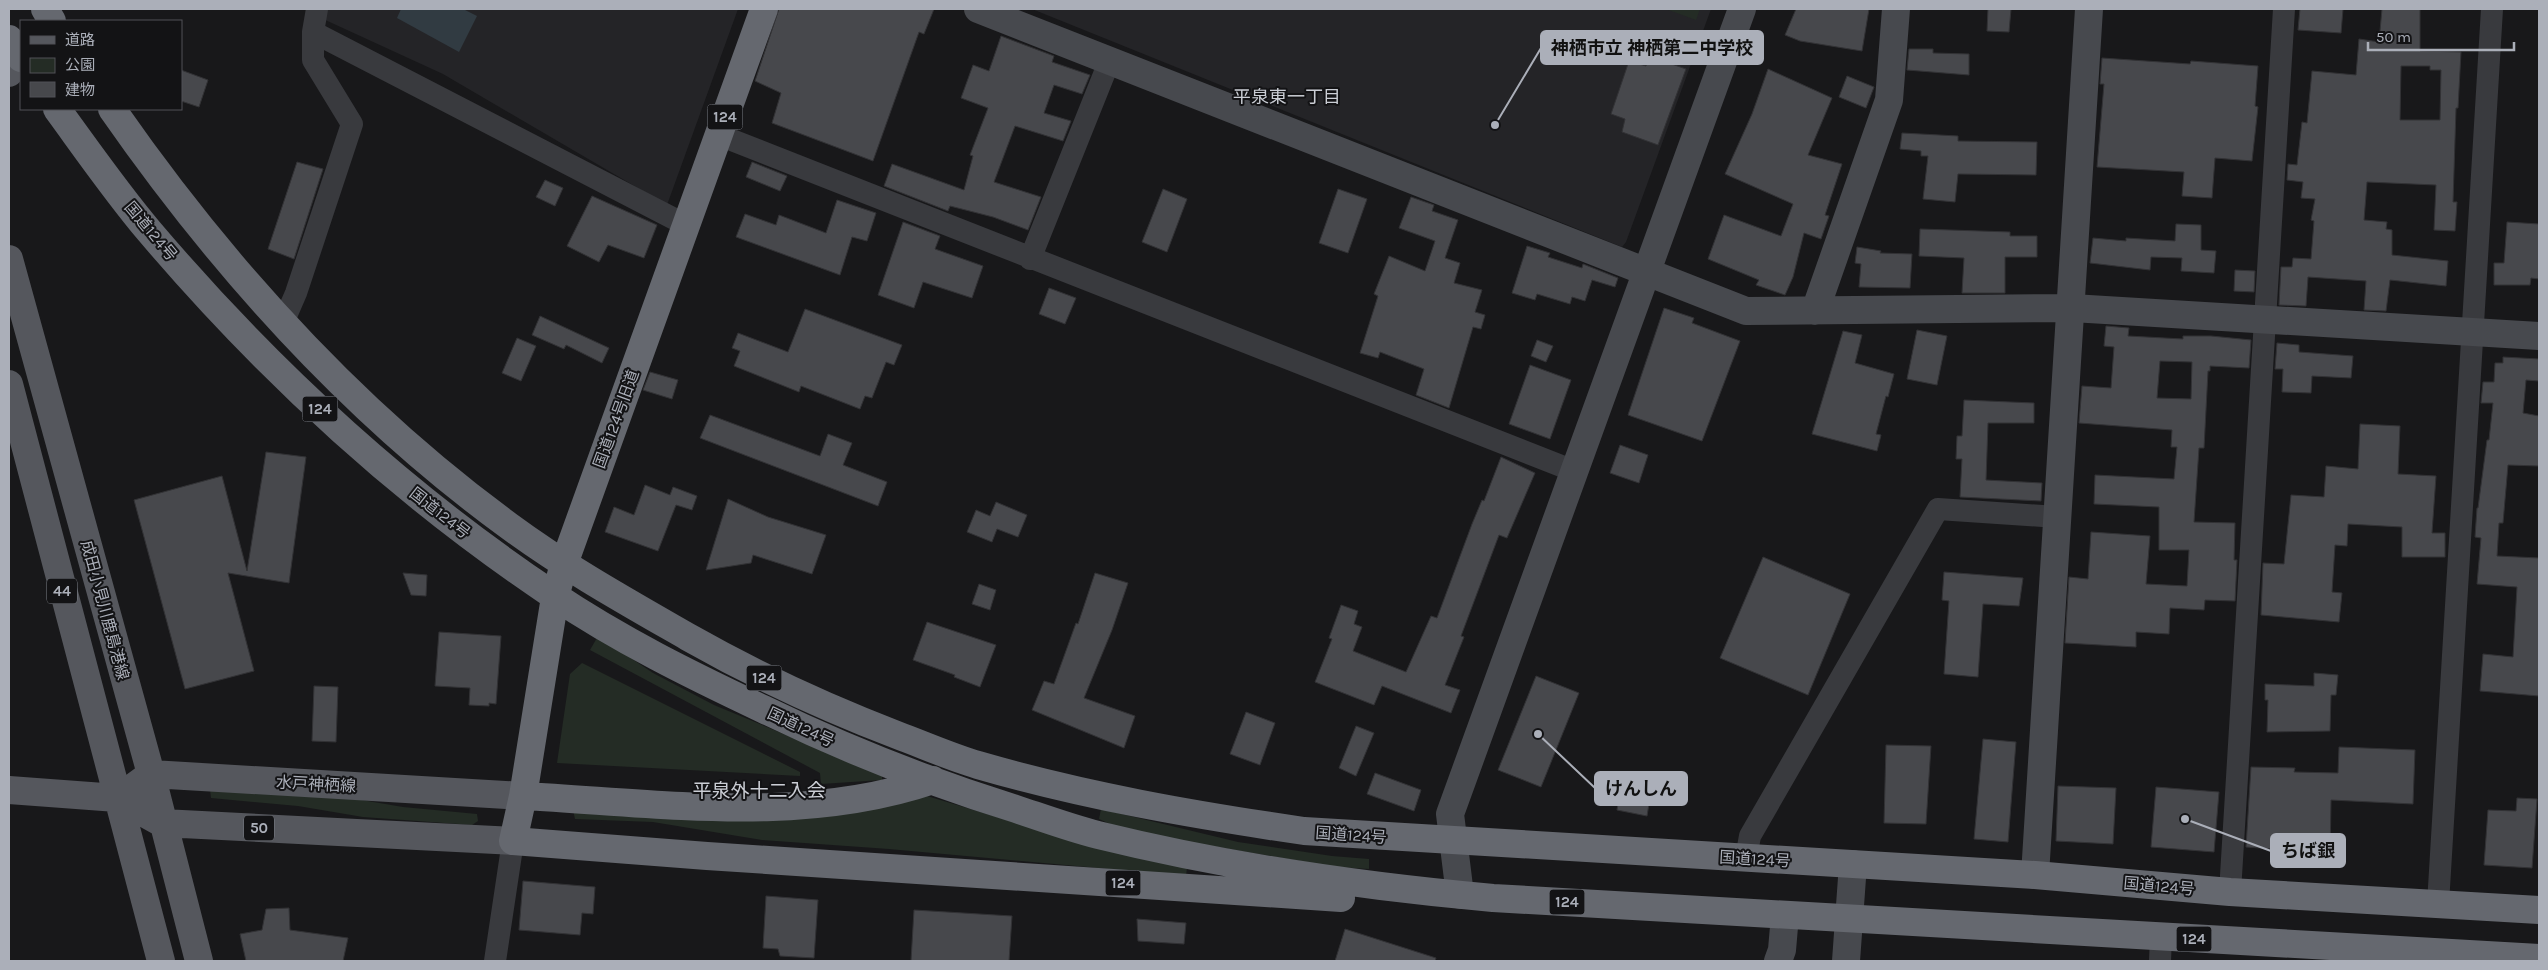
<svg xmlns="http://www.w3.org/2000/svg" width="2548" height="970" font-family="Karla,'Noto Sans JP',sans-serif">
	<rect width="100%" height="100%" fill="#18181a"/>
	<path fill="#242427" d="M323,9h415l-71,196 -224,-131 -122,-56z
		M1032,9h679l-85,233 -4,5z"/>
	<path fill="#242c25" d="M1666,9h34l-4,11z
		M598,636l55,37 61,32 168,70v5l-61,4 -1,-11 -230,-123z
		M582,663l218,109v4l-243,-13 13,-89z
		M210,789l116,5 77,13 74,7 1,7 -6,4 -109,-8 -65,-11 -87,-8z
		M927,796l123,37 137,35 -1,8 -297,-27 -127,-9 -109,-18 -78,-3 -2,-9z
		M1101,809l137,33 94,14 37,3v10l-33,-2 -208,-35 -29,-13z"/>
	<path fill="#313b42" d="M401,9h62l14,7 -18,36 -62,-34z"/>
	<path fill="#47484c" stroke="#323235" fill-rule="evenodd" d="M779,9h155l-10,25 -5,-2 -46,129 -101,-38 9,-30 -26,-12z
		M1796,9h73l-7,42 -62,-10 -15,-6z
		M1988,9h23l-2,23 -22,-1z
		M2300,9h43l-2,24 -43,-3z
		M2382,9h38v42l41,1 -3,56h-2l-3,94h4l-2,29 -21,-1 2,-45 -69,-3 -3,38 23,2 -1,7 6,1v25l56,6 -2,25 -56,-6 -4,31 -22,-1 2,-29 -58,-4 -2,29 -27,-1 2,-38h11l1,-9 18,1 3,-38 -3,-1 4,-21 -14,-1 2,-16 -16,-2 1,-16 9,1 5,-43 5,1 5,-52 44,4 3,-36 20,3zM2401,66h29v4h11l-1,50h-40z
		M1001,36l53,20 -2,6 38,13 -8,19 -28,-9 -10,28 27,8 -8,20 -48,-15 -21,56 47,15 -13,33 -35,-13 -43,-11 -2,5 -64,-25 8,-22 72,26 9,-34 -3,-1 18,-47 -27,-10 12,-33 16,6z
		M1909,49h24v4l36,1v21l-62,-5z
		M1649,56l37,13 -28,76 -36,-13 3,-13 -14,-5 18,-53 17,5z
		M2102,58l88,6 1,-3 67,5 -3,40 3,1 -6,54 -37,-3 -3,40 -30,-2 2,-24 -87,-5 7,-83h-4z
		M1768,69l64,29 -24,57 34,9 -17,51 4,1 -8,23 -17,-6 -11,44 -8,18 -29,-10 3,-5 -51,-21 16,-44 57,21 12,-32 -68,-30 27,-60z
		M181,70l27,10 -9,27 -18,-6z
		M1847,76l27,11 -8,21 -27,-11z
		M1902,133l56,3v5l79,1 -1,33 -78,-1 -3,28 -32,-3 5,-43h-7v-5l-21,-2z
		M297,162l26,7 -29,90 -26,-10z
		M752,162l35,14 -7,15 -34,-14z
		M545,180l18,8 -8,18 -19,-9z
		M1163,189l24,10 -20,53 -25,-10z
		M1338,189l29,10 -19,54 -29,-10z
		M592,196l65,29 -13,33 -36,-13 -9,17 -32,-16z
		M1411,197l23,8 -2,6 26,9 -13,38 15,5 -6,20 28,7 -7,22 10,3 -4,14 -8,-2 -24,81 -33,-13 8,-26 -44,-17 -2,6 -18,-5 18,-57 -4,-2 15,-38 36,15 10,-30 -36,-13z
		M837,200l39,13 -9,28 -15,-4 -12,38 -104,-38 9,-23 31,11 3,-10 47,18z
		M903,222l37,14 -5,13 48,17 -11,32 -49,-16 -9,26 -36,-13z
		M2507,222l32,2v55l-8,-1 -1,7h-36v-22h10z
		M2176,224l25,1v25l15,1 -2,22 -33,-2 1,-13 -31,-1 -1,13 -60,-7 3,-25 33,3v-3l49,3z
		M1920,229l90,3v4h27v21h-32v36h-43l2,-35 -45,-2z
		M1527,246l23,7 -2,4 34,11 1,-4 35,14 -3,9 -23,-7 -7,21 -13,-4 -2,7 -33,-10 -2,6 -23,-7z
		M1857,247l24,4 -1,2 32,1 -2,34 -51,-1 2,-23 -6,-1z
		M2235,270l20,1 -1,21 -20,-1z
		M1049,288l27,10 -11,26 -26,-10z
		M1664,308l30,10 -2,5 48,18 -38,100 -74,-26z
		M805,309l97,36 -8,20 -8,-3 -14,36 -7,-2 -5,13 -59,-23 -2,6 -65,-26 6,-15 -8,-3 6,-15 50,19z
		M540,316l69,32 -7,15 -36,-18 -2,4 -32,-14z
		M2106,326l23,2 -1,8 55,3v-3h28l40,4 -2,28 -39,-2v5h-2l-4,77h-5l-5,74 41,1 -1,37h3l-2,41 -30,-1 -1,10 -34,-2 -1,26 -33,-2v15l-71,-4 4,-66 19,2 3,-47 59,4 -4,48 41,2 2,-36h-30v-43l-65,-3 1,-29 79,4 3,-32h-6l1,-17 -93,-7 3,-37 29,2 3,-41 -10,-1zM2160,361l32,1 -1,37 -34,-1z
		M1917,330l30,6 -10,49 -30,-6z
		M1843,331l19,4 -7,28 39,11 -6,23 -2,-1 -10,38 5,1 -4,16 -65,-17z
		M517,338l19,8 -15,35 -19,-8z
		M1537,340l16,6 -7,16 -15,-6z
		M2277,343l22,2v7l54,4 -2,22 -39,-2 -1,17 -29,-1 1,-23h-8z
		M2503,357l36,2v22l-13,-1 -3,33 16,3v50l-31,-1 -5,58h-4l-2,33 42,2v138l-59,-5 3,-37 30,3 4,-70 -40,-3 4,-46 -6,-1 2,-29h1l9,-68h2l4,-37h-12l2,-21h11l1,-19h8z
		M1530,365l41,15 -21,59 -41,-15z
		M650,372l28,8 -6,19 -29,-9z
		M1964,400l70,3v20h-46l-2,57 56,3 -1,18 -81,-4 2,-38h-6l1,-23h5z
		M710,415l110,41 8,-22 24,9 -9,22 44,17 -9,24 -178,-68z
		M2360,424l40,2 -2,48 38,2 -4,57h13v24h-43v-30l-54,-3 -1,22 -12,-1 -3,47 10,1 -3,29 -78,-7 2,-52 21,1 7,-69 33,2 2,-31 32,3z
		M1620,445l28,10 -9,28 -29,-10z
		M266,452l40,5 -17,126 -61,-10 26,98 -69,18 -51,-189 88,-24 25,95z
		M1501,457l34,16 -28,65 -8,-3 -38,101 3,1 -19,48 15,5 -9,23 -69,-27 -8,19 -59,-23 17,-43 -3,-1 12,-33 17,6 -4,13 8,3 -9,24 53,21 25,-56 6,2 35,-94 10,-24 2,1z
		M645,485l25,10 3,-8 24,9 -5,14 -16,-5 -18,46 -53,-19 9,-25 20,8z
		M728,499l40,18 58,18 -14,39 -59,-19 -2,8 -45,7z
		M996,502l31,13 -9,22 -21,-8 -5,13 -25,-10 9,-22 14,6z
		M1763,557l87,37 -42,101 -88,-37z
		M1944,572l79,6 -4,28 -36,-2 -5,73 -34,-3 5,-73 -7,-1z
		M403,573l24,2 -1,21 -15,-1z
		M1095,573l33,10 -16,47 -28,68 51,18 -11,32 -92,-38 12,-29 10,3 22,-61 2,1z
		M979,584l17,6 -6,20 -18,-6z
		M927,622l69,23 -16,42 -26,-10 1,-2 -42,-15z
		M439,632l62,4 -5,68 -7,-1v3l-20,-1 1,-17 -35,-2z
		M2314,673l24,2 -2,20h-5l-1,36 -63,1 1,-32h-3v-16l49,2z
		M1536,676l43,17 -38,94 -43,-17z
		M314,686l24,1 -2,55 -24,-1z
		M1246,712l29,11 -15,42 -30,-11z
		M1356,726l18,7 -18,43 -17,-8z
		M1983,739l33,3 -8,100 -34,-3z
		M1886,745l45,1 -5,78 -42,-1z
		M2339,747l76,3 -2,54 -82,-4 -1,59h-28v-8l-56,-4 5,-80 44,1 -1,4 44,1z
		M1375,773l46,17 -7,21 -47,-17z
		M1622,780l30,5 -5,31 -30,-6z
		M2058,786l58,2 -3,56 -57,-3z
		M2156,787l63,5 -5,60 -63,-5z
		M2517,798l20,1 -5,69 -48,-3 4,-55 28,1z
		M523,881l72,6 -2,27 -11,-1 -2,22 -61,-5z
		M766,896l52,4 -4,58 -34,-2 -2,-7 -15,-1z
		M289,908l1,22 58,8 -5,23h-97l-6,-27 22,-4 4,-21z
		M914,910l98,6 -3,45h-98z
		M1137,919l49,4 -2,21 -46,-3z
		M1345,929l91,29 -1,3h-100z"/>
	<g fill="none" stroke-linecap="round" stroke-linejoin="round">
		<path stroke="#393a3e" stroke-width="22" d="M313,32l373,193
			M719,135l855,336
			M1030,259l79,-197
			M283,323l13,-30 56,-169 -39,-64v-28l4,-23
			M1746,858l4,-22 188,-327 119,8
			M2230,892l54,-883
			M2438,904l54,-895
			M495,961l18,-120
			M2160,961l1,-24"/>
		<path stroke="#47494e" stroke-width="28" d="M978,9l768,302 326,-3 467,28
			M1815,311l74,-211 7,-91
			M2035,875l54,-866
			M1460,895l-10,-81 292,-805
			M1778,961l4,-11 3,-35
			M1846,961l7,-97"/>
		<path stroke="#55575d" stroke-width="28" d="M9,73l7,-23
			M9,259l142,515 48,187
			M9,384l152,577
			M136,785l15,-11 372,22
			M9,790l108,8 45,25 351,18"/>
		<path stroke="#65686f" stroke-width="28" d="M45,9l7,12
			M764,9l-200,555 -9,33 -32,199 -10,45 194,15 634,42
			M9,39l12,19
			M57,109c30,41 59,83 92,122 118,139 253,263 404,364 67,45 138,80 210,114 82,40 166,73 253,100 27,9 54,19 82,26 130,32 262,51 395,63l1046,60
			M112,109c110,158 241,303 397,417 57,42 118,76 179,111 67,38 136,70 209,98 27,10 54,22 81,30 107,31 216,50 326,66l731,44 195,17 309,18
			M523,796c136,7 278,29 410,-16"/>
	</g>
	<g text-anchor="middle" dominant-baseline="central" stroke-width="4" stroke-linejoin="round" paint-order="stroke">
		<g fill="#131315" stroke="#7d8088" stroke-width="1">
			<rect x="707.5" y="104.5" width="35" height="25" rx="4"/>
			<rect x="302.5" y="396.5" width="35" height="25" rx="4"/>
			<rect x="47" y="578.5" width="30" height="25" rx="4"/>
			<rect x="746.5" y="665.5" width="35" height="25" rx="4"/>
			<rect x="244" y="815.5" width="30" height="25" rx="4"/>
			<rect x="1105.5" y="870.5" width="35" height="25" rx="4"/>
			<rect x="1549.5" y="889.5" width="35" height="25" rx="4"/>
			<rect x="2176.5" y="926.5" width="35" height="25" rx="4"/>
		</g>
		<g font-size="15" font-weight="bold" fill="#abafb9">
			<text x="725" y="117">124</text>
			<text x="320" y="409">124</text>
			<text x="62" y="591">44</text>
			<text x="764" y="678">124</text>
			<text x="259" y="828">50</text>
			<text x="1123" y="883">124</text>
			<text x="1567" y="902">124</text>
			<text x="2194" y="939">124</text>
		</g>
		<g font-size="16" fill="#abafb9" stroke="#131315">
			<text transform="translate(151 231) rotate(50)">国道124号</text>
			<text transform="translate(616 419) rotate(-70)">国道124号旧道</text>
			<text transform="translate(440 513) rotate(38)">国道124号</text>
			<text transform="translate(105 610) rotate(75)">成田小見川鹿島港線</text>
			<text transform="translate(801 727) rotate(25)">国道124号</text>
			<text transform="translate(316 784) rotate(3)">水戸神栖線</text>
			<text transform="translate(1351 835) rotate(4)">国道124号</text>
			<text transform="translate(1755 859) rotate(3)">国道124号</text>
			<text transform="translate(2159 886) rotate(5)">国道124号</text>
		</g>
		<g font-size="18" fill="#cbced5" stroke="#131315">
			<text x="1287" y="97">平泉東一丁目</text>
		</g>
		<g font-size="19" fill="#cbced5" stroke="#131315">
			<text x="759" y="791">平泉外十二入会</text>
		</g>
	</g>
	<path fill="none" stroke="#abafb9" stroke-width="2" d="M1495 125L1541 48M1538 734L1595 788M2185 819L2271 851"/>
	<g fill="#abafb9" stroke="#131315" stroke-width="2">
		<circle cx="1495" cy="125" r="5"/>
		<circle cx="1538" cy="734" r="5"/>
		<circle cx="2185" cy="819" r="5"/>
	</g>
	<g fill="#abafb9" stroke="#abafb9" stroke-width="2">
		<rect x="1541" y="31" width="222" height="33" rx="5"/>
		<rect x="1595" y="772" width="92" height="33" rx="5"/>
		<rect x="2271" y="834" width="74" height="33" rx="5"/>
	</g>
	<g font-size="18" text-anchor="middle" font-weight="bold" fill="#111">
		<text x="1652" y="54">神栖市立 神栖第二中学校</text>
		<text x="1641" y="795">けんしん</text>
		<text x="2308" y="857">ちば銀</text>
	</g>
	<rect width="2548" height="970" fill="none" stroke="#abafb9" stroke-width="20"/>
	<rect x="20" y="20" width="162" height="90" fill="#131315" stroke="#505157"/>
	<rect x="30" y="36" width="25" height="8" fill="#55575d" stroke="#505157"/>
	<text x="65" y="45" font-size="15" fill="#abafb9">道路</text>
	<rect x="30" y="58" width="25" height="15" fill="#242c25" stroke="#505157"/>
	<text x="65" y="70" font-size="15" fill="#abafb9">公園</text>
	<rect x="30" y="82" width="25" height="15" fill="#47484c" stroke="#505157"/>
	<text x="65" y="95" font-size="15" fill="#abafb9">建物</text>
	<path d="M2368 42v8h146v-8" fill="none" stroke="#abafb9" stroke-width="2.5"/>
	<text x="2376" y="42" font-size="15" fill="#abafb9" stroke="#131315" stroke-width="4" paint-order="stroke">50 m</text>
</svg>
